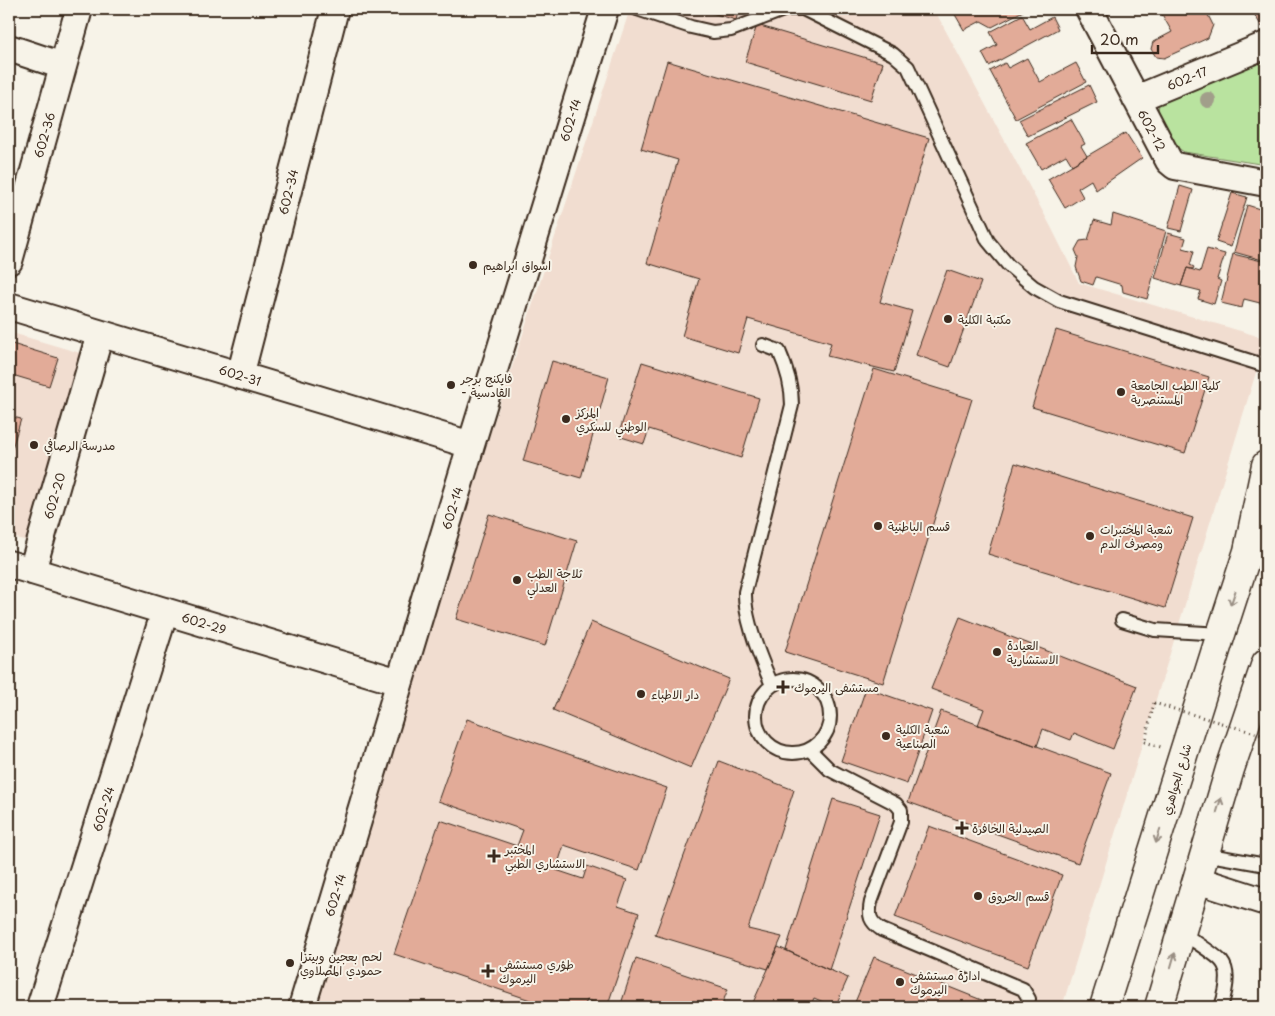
<svg xmlns="http://www.w3.org/2000/svg" width="1275" height="1016" font-family="'Playpen Sans','Playpen Sans Arabic',sans-serif">
	<rect width="100%" height="100%" fill="#f7f3e8"/>
	<filter id="ink" filterUnits="userSpaceOnUse"><feTurbulence type="fractalNoise" baseFrequency=".02" numOctaves="2"/><feDisplacementMap in="SourceGraphic" scale="10" xChannelSelector="R" yChannelSelector="G"/><feConvolveMatrix kernelMatrix="1 2 1 2 8 2 1 2 1" color-interpolation-filters="sRGB"/></filter>
	<g filter="url(#ink)">
		<path fill="#f1ddd0" d="M630,9h304l116,216 29,58 185,55 -7,31 -195,638h-755l-5,-2z
			M9,332l78,23 -56,187 -22,-6z"/>
		<path fill="#b9e39f" stroke="#7a865e" d="M1266,60v105l-82,-13 -9,-6 -17,-36 1,-6z"/>
		<path fill="#e2ab98" stroke="#3b2a1e" d="M698,9h41l-3,11z
			M957,9h70l-35,18 -11,-6 -17,9 -11,-19z
			M1159,9h47h-1l8,16 -5,13 -44,20 -8,-1 -5,-8 2,-7 19,-10z
			M1251,9h15v15l-4,3z
			M1022,15l8,14 22,-12 6,12 -69,37 -7,-13 15,-8 -7,-13z
			M757,25l126,38 -12,37 -126,-38z
			M1027,58l13,24 36,-19 10,19 -70,37 -26,-48 15,-8 3,5z
			M667,61l262,77 -49,164 32,9 -18,61 -67,-16 4,-13 -83,-24 -10,34 -56,-17 17,-57 -52,-16 31,-103 -37,-11z
			M1089,85l8,17 -69,34 -9,-16z
			M1071,119l14,25 -4,2 6,10 -15,9 -6,-10 -25,14 -15,-26z
			M1126,133l16,25 -46,32 -5,-10 -13,8 5,9 -18,11 -17,-29z
			M1180,186l13,4 -12,41 -13,-3z
			M1232,193l15,4 -16,50 -15,-5z
			M1247,205l19,6v50l-32,-9z
			M1113,214l53,17 -19,68 -24,-7 -1,-7 -26,-8 -3,8 -12,-4 -5,-14 2,-10 -3,-7 5,-9 8,-1 6,-20 17,5z
			M1168,233l18,5 -3,10 11,3 -4,14 4,2 -1,2 -6,-1 -6,18 -26,-8z
			M1207,249l18,5 -8,25 4,2 -7,23 -16,-5 3,-8 -20,-5 6,-18 13,4z
			M1233,254l33,8 -2,9h2v8l-6,24 -16,-4 -2,9 -21,-5z
			M947,270l34,12 -31,85 -34,-12z
			M1056,330l153,47 -24,76 -153,-46z
			M9,343l49,15 -9,28 -40,-12z
			M552,361l57,16 -28,101 -58,-17z
			M642,362l117,36 -18,60 -92,-29 -5,15 -26,-8z
			M874,369l98,30 -89,284 -98,-31z
			M9,416l12,3 -12,39z
			M1015,463l178,55 -28,90 -177,-54z
			M489,514l88,27 -32,105 -89,-27z
			M960,617l177,69 -24,63 -39,-16 -3,7 -28,-11 -6,17 -59,-21 6,-16 -53,-20z
			M591,622l138,57 -38,89 -138,-58z
			M866,688l66,23 -25,73 -66,-23z
			M941,711l170,62 -33,90 -170,-61z
			M467,719l200,69 -28,82 -75,-25 -8,25 27,9 4,-13 40,14 -9,26 21,7 -32,94 -20,-7 -3,7h-33l-157,-53 46,-134 77,26 6,-16 -85,-29z
			M719,761l75,29 -46,139 34,8 -14,32 -113,-34z
			M833,799l47,15 -51,156 -43,-20z
			M929,826l133,49 -34,91 -133,-49z
			M778,947l70,31 -13,29 -21,-9 -4,9h-59z
			M874,957l125,50h-146z
			M636,958l92,31 -7,18h-101z"/>
		<g fill="none" stroke-linecap="round" stroke-linejoin="round">
			<defs>
				<path id="service" d="M637,9l54,18 22,5 18,-2 55,-21h17l90,45 15,13 80,174 20,24 26,22 25,14 207,65
					M763,345l16,6c8,18 13,34 13,54l-47,187c-1,26 16,68 27,93
					M1122,620l33,10 66,4
					M756 716a37 37 0 1 1 74 0a37 37 0 1 1-74 0Z
					M810,750l20,20 66,34 5,6v12l-30,80c-3,14 -1,20 11,28l141,59 6,10 -3,8
					M1204,854l62,11
					M1181,932c9,7 35,22 41,30 9,11 3,33 -1,45"/>
				<path id="minor" d="M1089,9l80,152 6,5 91,17
					M9,48l54,18
					M1136,99l130,-54
					M9,261l70,-252
					M9,306l462,139
					M240,376l95,-367
					M9,564l390,118
					M32,571l68,-237
					M1197,880l69,22
					M40,1007l125,-396
					M302,1007l169,-562 134,-436"/>
				<path id="primary" d="M1104,1007l117,-373 27,-83 18,-86
					M1159,1007l71,-238 36,-106"/>
			</defs>
			<use href="#service" stroke="#3b2a1e" stroke-width="16"/>
			<use href="#minor" stroke="#3b2a1e" stroke-width="30"/>
			<use href="#primary" stroke="#3b2a1e" stroke-width="31"/>
			<path stroke="#3b2a1e" stroke-width="3" stroke-dasharray="1 4" stroke-linecap="butt" d="M1154,703l-9,39 16,5"/>
			<use href="#service" stroke="#f7f3e8" stroke-width="12"/>
			<use href="#minor" stroke="#f7f3e8" stroke-width="26"/>
			<use href="#primary" stroke="#f7f3e8" stroke-width="28"/>
			<path stroke="#3b2a1e" stroke-width="3" stroke-dasharray="1 4" stroke-linecap="butt" d="M1154,703l111,33"/>
		</g>
		<circle fill="#a19e8a" cx="1208" cy="100" r="8"/>
		<defs><path id="oneway-shaft" d="M-6 0H5M1.5-3L5.5 0L1.5 3" fill="none" stroke-width="1.6" stroke-linecap="round" stroke-linejoin="round" transform="scale(1.25)"/></defs>
		<g stroke="#998e83">
			<use href="#oneway-shaft" transform="translate(1233 598) rotate(109)"/>
			<use href="#oneway-shaft" transform="translate(1219 805) rotate(-73)"/>
			<use href="#oneway-shaft" transform="translate(1158 836) rotate(107)"/>
			<use href="#oneway-shaft" transform="translate(1173 960) rotate(-74)"/>
		</g>
	</g>
	<g fill="#3b2a1e" stroke="#f7f3e8" stroke-width="2">
		<circle cx="473" cy="265" r="5"/>
		<circle cx="948" cy="319" r="5"/>
		<circle cx="451" cy="385" r="5"/>
		<circle cx="1121" cy="392" r="5"/>
		<circle cx="566" cy="419" r="5"/>
		<circle cx="34" cy="445" r="5"/>
		<circle cx="878" cy="526" r="5"/>
		<circle cx="1090" cy="536" r="5"/>
		<circle cx="517" cy="580" r="5"/>
		<circle cx="997" cy="652" r="5"/>
		<path d="M780.5 679.5h5v5h5v5h-5v5h-5v-5h-5v-5h5z"/>
		<circle cx="641" cy="694" r="5"/>
		<circle cx="886" cy="736" r="5"/>
		<path d="M959.5 820.5h5v5h5v5h-5v5h-5v-5h-5v-5h5z"/>
		<path d="M491.5 848.5h5v5h5v5h-5v5h-5v-5h-5v-5h5z"/>
		<circle cx="978" cy="896" r="5"/>
		<circle cx="290" cy="963" r="5"/>
		<path d="M485.5 963.5h5v5h5v5h-5v5h-5v-5h-5v-5h5z"/>
		<circle cx="900" cy="982" r="5"/>
	</g>
	<g text-anchor="middle" dominant-baseline="central" stroke-width="4" stroke-linejoin="round" paint-order="stroke">
		<g font-size="12" fill="#3b2a1e" stroke="#f7f3e8">
			<text transform="translate(1187 78) rotate(-22)">602-17</text>
			<text transform="translate(570 120) rotate(-73)">602-14</text>
			<text transform="translate(1152 130) rotate(62)">602-12</text>
			<text transform="translate(44 135) rotate(-74)">602-36</text>
			<text transform="translate(288 192) rotate(-76)">602-34</text>
			<text transform="translate(240 375) rotate(17)">602-31</text>
			<text transform="translate(54 496) rotate(-74)">602-20</text>
			<text transform="translate(452 508) rotate(-73)">602-14</text>
			<text transform="translate(204 623) rotate(17)">602-29</text>
			<text transform="translate(1176 779) rotate(-73)">شارع الجواهري</text>
			<text transform="translate(103 809) rotate(-73)">602-24</text>
			<text transform="translate(335 895) rotate(-73)">602-14</text>
		</g>
		<g font-size="12" fill="#3b2a1e" stroke="#f7f3e8" text-anchor="start">
			<text x="483" y="265">اسواق ابراهيم</text>
			<text x="958" y="319">مكتبة الكلية</text>
			<text x="461" y="378">فايكنج برجر<tspan x="461" dy="14">- القادسية</tspan></text>
			<text x="1131" y="385">كلية الطب الجامعة<tspan x="1131" dy="14">المستنصرية</tspan></text>
			<text x="576" y="412">المركز<tspan x="576" dy="14">الوطني للسكري</tspan></text>
			<text x="44" y="445">مدرسة الرصافي</text>
			<text x="888" y="526">قسم الباطنية</text>
			<text x="1100" y="529">شعبة المختبرات<tspan x="1100" dy="14">ومصرف الدم</tspan></text>
			<text x="527" y="573">ثلاجة الطب<tspan x="527" dy="14">العدلي</tspan></text>
			<text x="1007" y="645">العيادة<tspan x="1007" dy="14">الاستشارية</tspan></text>
			<text x="794" y="687">مستشفى اليرموك</text>
			<text x="651" y="694">دار الاطباء</text>
			<text x="896" y="729">شعبة الكلية<tspan x="896" dy="14">الصناعية</tspan></text>
			<text x="972" y="828">الصيدلية الخافرة</text>
			<text x="505" y="849">المختبر<tspan x="505" dy="14">الاستشاري الطبي</tspan></text>
			<text x="988" y="896">قسم الحروق</text>
			<text x="300" y="956">لحم بعجين وبيتزا<tspan x="300" dy="14">حمودي المصلاوي</tspan></text>
			<text x="499" y="964">طؤري مستشفى<tspan x="499" dy="14">اليرموك</tspan></text>
			<text x="910" y="975">ادارة مستشفى<tspan x="910" dy="14">اليرموك</tspan></text>
		</g>
	</g>
	<rect width="1275" height="1016" fill="none" stroke="#f7f3e8" stroke-width="30"/>
	<rect x="15" y="15" width="1245" height="986" fill="none" stroke="#3b2a1e" stroke-width="2" filter="url(#ink)"/>
	<path d="M1092 45v8h66v-8" fill="none" stroke="#3b2a1e" stroke-width="2.5"/>
	<text x="1100" y="45" font-size="15" fill="#3b2a1e" stroke="#f7f3e8" stroke-width="4" paint-order="stroke">20 m</text>
</svg>
